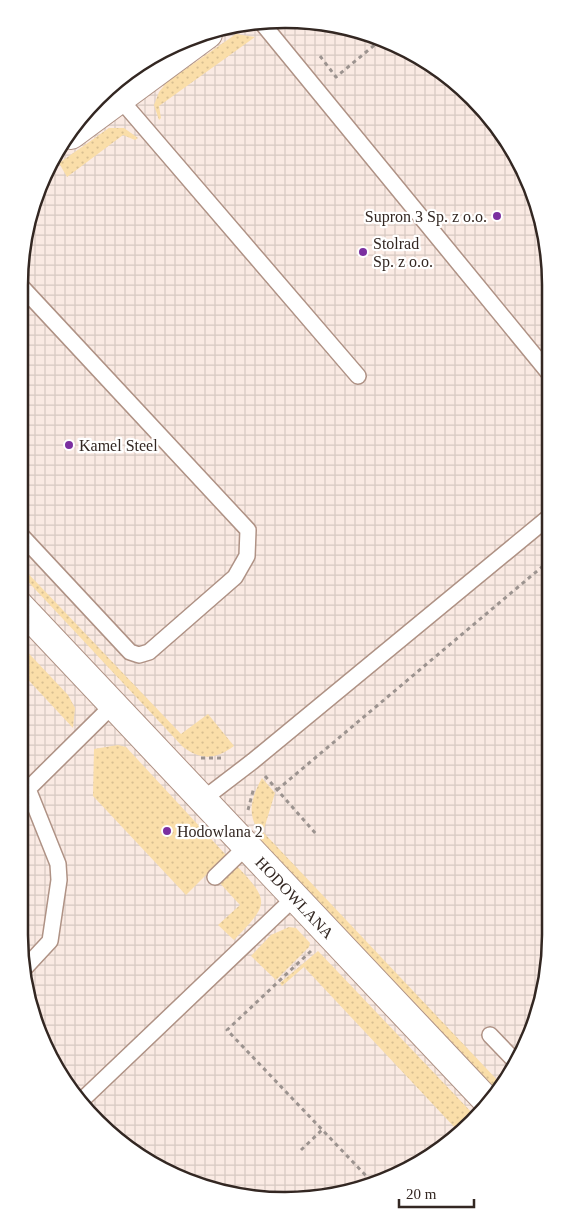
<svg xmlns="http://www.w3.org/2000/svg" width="569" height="1219" font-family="Georgia,serif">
	<defs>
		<pattern id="industrial-grid" width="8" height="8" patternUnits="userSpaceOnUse" patternTransform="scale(1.25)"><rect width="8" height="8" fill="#faeae3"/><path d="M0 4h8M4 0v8" fill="none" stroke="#d7c9c2"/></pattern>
		<pattern id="grass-dots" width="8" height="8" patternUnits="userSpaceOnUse" patternTransform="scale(1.25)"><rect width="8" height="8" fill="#fadea9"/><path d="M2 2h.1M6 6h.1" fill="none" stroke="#d7be91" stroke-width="1.8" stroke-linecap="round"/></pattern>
	</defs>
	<rect width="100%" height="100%" fill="#fef7f4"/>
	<path fill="url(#industrial-grid)" d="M284,19l102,20 60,34 49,49 35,61 18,67 2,685 -20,101 -46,74 -67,55 -81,30h-103l-82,-31 -66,-54 -52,-90 -14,-85v-651l20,-101 57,-86 87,-58z"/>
	<path fill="url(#grass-dots)" d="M236,34l19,3 -96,69 2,12 -2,2 -5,-15 5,-13 8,-10z
		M109,128h15l14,10 -3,2 -12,-5 -56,42 -8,-14z
		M19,564l162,170 27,-20 26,32c-18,13 -32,15 -51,1l-164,-175z
		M19,643l49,52 7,13 -2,20 -54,-58z
		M118,745l8,2 100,108 -40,40 -93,-99 1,-47z
		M262,778l13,15 -12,39 238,252 -4,6 -239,-253 3,-3c-15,-19 -10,-36 1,-56z
		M235,864c35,37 35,39 -1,76l-16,-15 22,-20 -23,-25z
		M289,927l7,1 14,15 -1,4 -33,33 -25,-24 20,-21z
		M318,951l158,166 -18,14 -154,-164 -22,19 -2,-3z"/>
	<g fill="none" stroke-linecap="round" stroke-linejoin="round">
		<defs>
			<path id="service" d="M262,23l286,349
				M120,99l238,277
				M19,533l111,119 9,3 10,-3 86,-75 12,-21 1,-26 -229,-246
				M19,780l9,9 85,-84
				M202,800l51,-39 296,-244
				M215,877l31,-30
				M24,969l26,-28 9,-61 -1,-16 -30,-75
				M490,1035l25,26
				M80,1102l214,-204"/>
			<g id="minor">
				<path d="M71,135l137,-101"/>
				<path id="s1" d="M19,605l470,498"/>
			</g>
		</defs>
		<use href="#service" stroke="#af9285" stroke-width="18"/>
		<use href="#minor" stroke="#af9285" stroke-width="30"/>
		<path stroke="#9c938f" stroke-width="3" stroke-dasharray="4 4" stroke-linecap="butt" d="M320,56l16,21 47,-39
			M201,758h21
			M265,776l51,58
			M277,790l272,-229
			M248,810l6,-23
			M311,951l-84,79 145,152
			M301,1150l21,-20"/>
		<use href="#service" stroke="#fff" stroke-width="15"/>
		<use href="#minor" stroke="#fff" stroke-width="28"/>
	</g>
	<g fill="#7b2fa0" stroke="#fff" stroke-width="2">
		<circle cx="497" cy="216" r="5"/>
		<circle cx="363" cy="252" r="5"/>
		<circle cx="69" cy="445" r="5"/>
		<circle cx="167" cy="831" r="5"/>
	</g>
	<g text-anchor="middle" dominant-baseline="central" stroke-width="4.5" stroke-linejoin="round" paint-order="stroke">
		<g font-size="16" fill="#332722" stroke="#fff" text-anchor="start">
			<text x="487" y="216" text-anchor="end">Supron 3 Sp. z o.o.</text>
			<text x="373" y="243">Stolrad<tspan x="373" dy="18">Sp. z o.o.</tspan></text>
			<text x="79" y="445">Kamel Steel</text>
			<text x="177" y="831">Hodowlana 2</text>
		</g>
		<g font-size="16" fill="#332722" stroke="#fff">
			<text stroke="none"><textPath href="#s1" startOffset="402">HODOWLANA</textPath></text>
		</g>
	</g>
	<path d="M0 0H569V1219H0ZM285 28H285A257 257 0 0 1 542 285V935A257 257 0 0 1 285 1192H285A257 257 0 0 1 28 935V285A257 257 0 0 1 285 28Z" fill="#fff" fill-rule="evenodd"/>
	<path fill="none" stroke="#332722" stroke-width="2.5" d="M285 28H285A257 257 0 0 1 542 285V935A257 257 0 0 1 285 1192H285A257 257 0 0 1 28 935V285A257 257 0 0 1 285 28Z"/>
	<path d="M399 1199v8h75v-8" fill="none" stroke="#332722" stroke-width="2.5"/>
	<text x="406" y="1199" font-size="15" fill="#332722" stroke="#ffffff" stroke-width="4" paint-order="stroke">20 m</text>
</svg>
